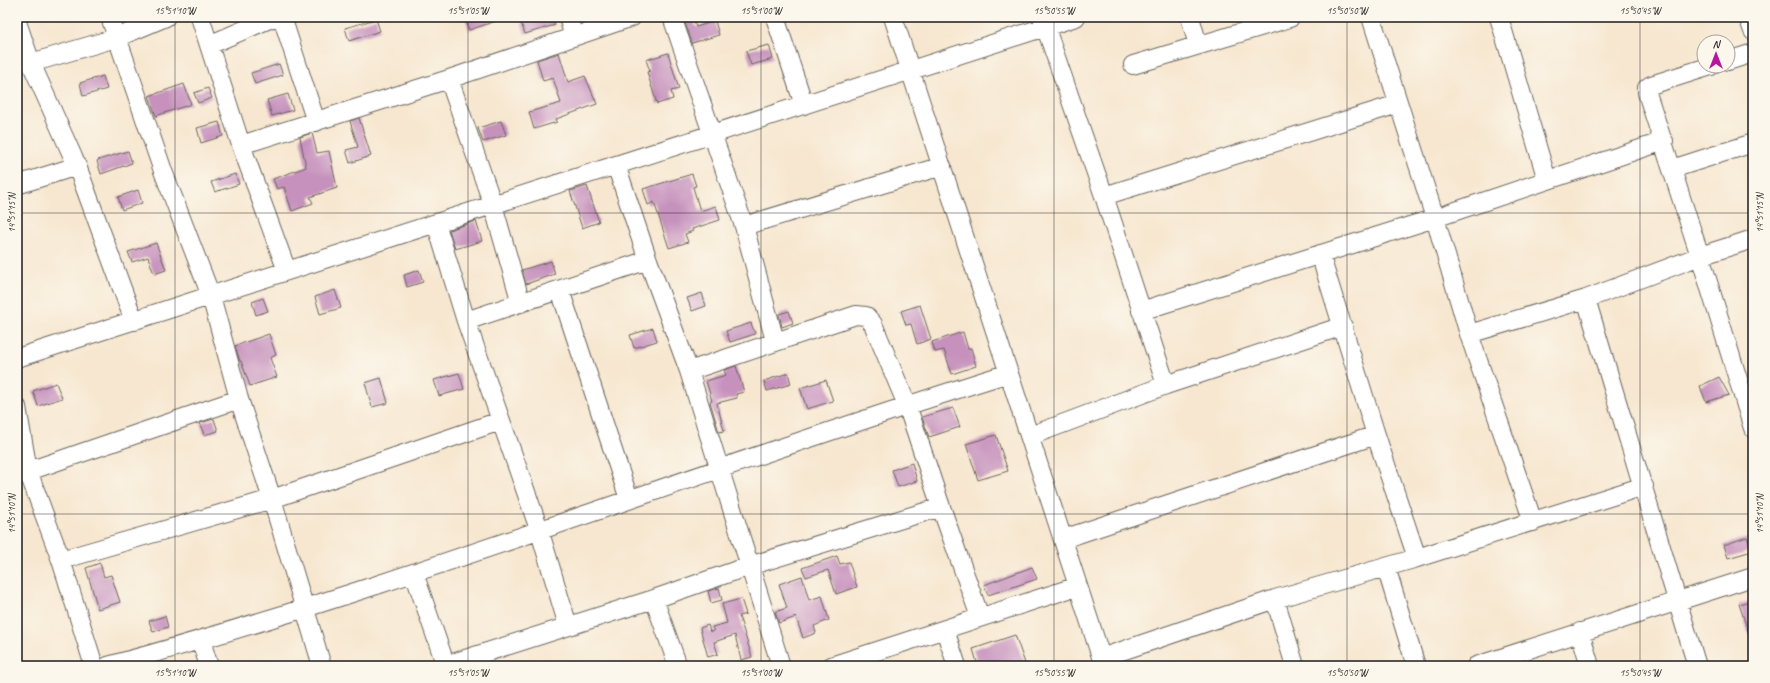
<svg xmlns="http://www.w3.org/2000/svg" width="1770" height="683" font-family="Caveat,sans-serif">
	<rect width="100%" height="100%" fill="#fbf7ec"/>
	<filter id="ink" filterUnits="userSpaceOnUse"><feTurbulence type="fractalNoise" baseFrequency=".025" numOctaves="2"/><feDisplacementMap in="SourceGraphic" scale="8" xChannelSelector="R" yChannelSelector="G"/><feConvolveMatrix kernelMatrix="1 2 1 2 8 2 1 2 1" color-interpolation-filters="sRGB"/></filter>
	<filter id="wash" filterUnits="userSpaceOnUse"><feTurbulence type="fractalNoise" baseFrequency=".012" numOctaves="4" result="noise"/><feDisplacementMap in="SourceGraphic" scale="16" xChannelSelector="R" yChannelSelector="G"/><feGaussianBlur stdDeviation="0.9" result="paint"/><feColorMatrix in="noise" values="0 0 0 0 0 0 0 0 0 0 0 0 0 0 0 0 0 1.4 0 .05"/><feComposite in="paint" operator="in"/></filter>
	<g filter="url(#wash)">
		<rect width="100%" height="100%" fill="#f7e7d0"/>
		<g id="blocks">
			<path fill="#c691bd" d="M465,17h36l1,2 -33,11z
				M539,17h13l3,8 -30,9 -4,-11z
				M683,17h10l3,10 19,-6 4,14 -27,8z
				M376,19l4,12 -31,10 -4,-13z
				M769,45l4,14 -22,6 -5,-14z
				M559,53l9,29 17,-6 12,28 -41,15 1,3 -23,7 -5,-17 32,-9 -8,-25 -10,3 -6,-21z
				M668,53l11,36 -8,2 2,8 -16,5 -10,-32 3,-1 -4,-11z
				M279,64l4,11 -28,9 -4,-11z
				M103,76l4,13 -24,7 -3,-13z
				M184,84l7,20 -35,12 -7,-20z
				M208,88l4,10 -14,5 -4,-10z
				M288,94l5,16 -21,6 -5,-16z
				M359,118l12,38 -21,7 -4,-13 12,-3 -8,-26z
				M501,121l5,14 -23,7 -5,-14z
				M219,122l4,14 -22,7 -4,-15z
				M312,133l5,20 12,-2 8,37 -27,9 3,6 -21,8 -8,-24 -7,2 -4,-10 33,-12 -6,-30z
				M128,151l4,12 -31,11 -4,-13 1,-1z
				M235,174l4,10 -24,8 -4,-10z
				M692,174l4,12 -3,1 7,24 16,-5 4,14 -28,9 1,2 -8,3 3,8 -19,6 -15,-46 -6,3 -5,-16z
				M587,186l12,36 -17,6 -12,-37z
				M138,190l4,13 -20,7 -4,-13z
				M476,221l6,20 -27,8 -6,-19z
				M156,243l10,27 -12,4 -6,-17 -16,5 -4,-10z
				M551,261l4,13 -29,10 -4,-14z
				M419,270l4,12 -16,5 -3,-12z
				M335,290l6,18 -21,6 -5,-17z
				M702,293l4,13 -14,5 -5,-13z
				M263,298l5,13 -12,4 -4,-13z
				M920,305l11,34 -14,5 -6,-20 -5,1 -5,-14z
				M789,311l4,12 -11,4 -3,-13z
				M751,323l4,11 -25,8 -4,-11z
				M653,328l4,13 -23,7 -4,-13z
				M963,332l5,17 3,-1 5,18 -24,8 -8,-24 -9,2 -3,-10z
				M269,334l7,21 -6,3 7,19 -27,9 -9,-25h-1l-5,-15z
				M736,366l8,26 -8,2 1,4 -20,5 7,28 -5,1 -9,-30 2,-1 -6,-20 20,-6 -2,-5z
				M459,373l5,16 -25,7 -5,-16z
				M788,373l3,11 -24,7 -3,-10z
				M1719,377l10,18 -23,7 -6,-16z
				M381,378l7,25 -16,4 -7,-24z
				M826,380l7,21 -26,8 -7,-21z
				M56,383l6,15 -24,8 -5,-15z
				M953,408l7,19 -31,10 -7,-20z
				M214,419l4,12 -14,4 -4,-12z
				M996,435l12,36 -30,9 -12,-36z
				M912,463l5,18 -19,6 -6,-17z
				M1747,537l5,14 -24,7 -4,-13z
				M837,556l3,8 9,-2 8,25 -21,7 -8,-24 -22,7 -4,-9z
				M100,563l4,14 7,-2 9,27 -22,7 -12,-41z
				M1032,567l5,12 -49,16 -4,-10z
				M802,576l7,24 13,-4 7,24 -15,6 2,7 -13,5 -7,-21 -17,6 -4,-11 12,-4 -8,-24z
				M719,588l3,12 -11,3 -3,-12z
				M741,599l5,15 -7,2 13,41 -11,3 -6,-25 -21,7 4,12 -10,3 -8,-29 8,-3 2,7 4,-1 -2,-4 15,-4 -5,-19z
				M1753,600v40h-2l-12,-36z
				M165,616l3,11 -15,5 -4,-11z
				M1015,635l11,31h-48l-5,-17z"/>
		</g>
	</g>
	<g filter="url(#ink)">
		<use href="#blocks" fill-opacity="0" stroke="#69635b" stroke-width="1"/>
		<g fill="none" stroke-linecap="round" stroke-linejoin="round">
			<defs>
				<path id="minor" d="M110,17l53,154 48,125 28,103 33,100 50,167
					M200,17l41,128 46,126
					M282,17l34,105
					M568,17l6,20
					M672,17l72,209 31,115
					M775,17l29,88
					M893,17l211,649
					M1042,17l62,179 62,189
					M1190,17l8,28
					M1371,17l64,201 34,116 64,188
					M1499,17l48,163
					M1748,17l5,14
					M17,22l14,41 46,103 57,155
					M209,45l65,-28
					M1728,61l25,-8
					M31,63l85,-25 50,-21
					M1133,65l157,-47
					M1711,66l-60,19 -4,3v5l53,163 53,172
					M449,79l44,126 28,98
					M241,145l208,-66 183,-62
					M616,165l32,95 41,111 92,295
					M1672,169l81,-26
					M17,185l60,-19
					M1104,196l294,-92
					M436,223l30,98 73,208 29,97
					M744,226l198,-60
					M1320,254l56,181 41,123
					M560,290l69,209
					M1586,299l111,367
					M1141,311l294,-93 229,-77
					M466,321l182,-61
					M1469,334l117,-35 114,-43 53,-17
					M17,358l1059,-341
					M689,371l167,-56 10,1 7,8 34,81 34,102 39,110
					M17,407l11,64 33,89 33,106
					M1030,436l136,-51 177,-59
					M17,475l222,-76
					M1063,539l313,-104
					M61,560l211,-61 228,-78
					M1386,567l30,99
					M414,573l32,93
					M654,599l24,67
					M1275,599l20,67
					M945,630l12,36
					M1580,632l10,34
					M201,641l8,25
					M1101,658l174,-59 142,-41 227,-72
					M108,666c305,-83 599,-199 901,-293
					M443,666l211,-67 95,-33 192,-59
					M831,666l247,-80
					M1476,666l277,-89"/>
			</defs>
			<use href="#minor" stroke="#69635b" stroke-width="20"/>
			<use href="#minor" stroke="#fff" stroke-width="18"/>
		</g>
	</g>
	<path fill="none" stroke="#1c1c1c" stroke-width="1" stroke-opacity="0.45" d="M175,17v649M468,17v649M761,17v649M1054,17v649M1347,17v649M1640,17v649M17,213h1736M17,514h1736"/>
	<rect width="1770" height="683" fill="none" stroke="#fbf7ec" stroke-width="44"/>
	<g transform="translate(1716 54)"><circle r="19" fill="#fbf7ec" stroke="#a29f99"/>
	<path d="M0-3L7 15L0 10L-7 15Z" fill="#b5179e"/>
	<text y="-6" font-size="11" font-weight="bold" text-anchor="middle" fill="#1c1c1c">N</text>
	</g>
	<rect x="22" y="22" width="1726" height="639" fill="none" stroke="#1c1c1c" stroke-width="1.5"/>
	<g font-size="10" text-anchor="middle" fill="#1c1c1c">
		<text x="175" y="14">15°51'10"W</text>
		<text x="468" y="14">15°51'05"W</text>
		<text x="761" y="14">15°51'00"W</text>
		<text x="1054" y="14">15°50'55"W</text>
		<text x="1347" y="14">15°50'50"W</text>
		<text x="1640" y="14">15°50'45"W</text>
		<text transform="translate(11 213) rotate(-90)" y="4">14°51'15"N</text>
		<text transform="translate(1759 213) rotate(-90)" y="4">14°51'15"N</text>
		<text transform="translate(11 514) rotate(-90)" y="4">14°51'10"N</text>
		<text transform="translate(1759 514) rotate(-90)" y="4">14°51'10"N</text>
		<text x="175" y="676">15°51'10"W</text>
		<text x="468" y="676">15°51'05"W</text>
		<text x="761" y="676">15°51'00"W</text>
		<text x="1054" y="676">15°50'55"W</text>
		<text x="1347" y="676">15°50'50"W</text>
		<text x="1640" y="676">15°50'45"W</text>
	</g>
</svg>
